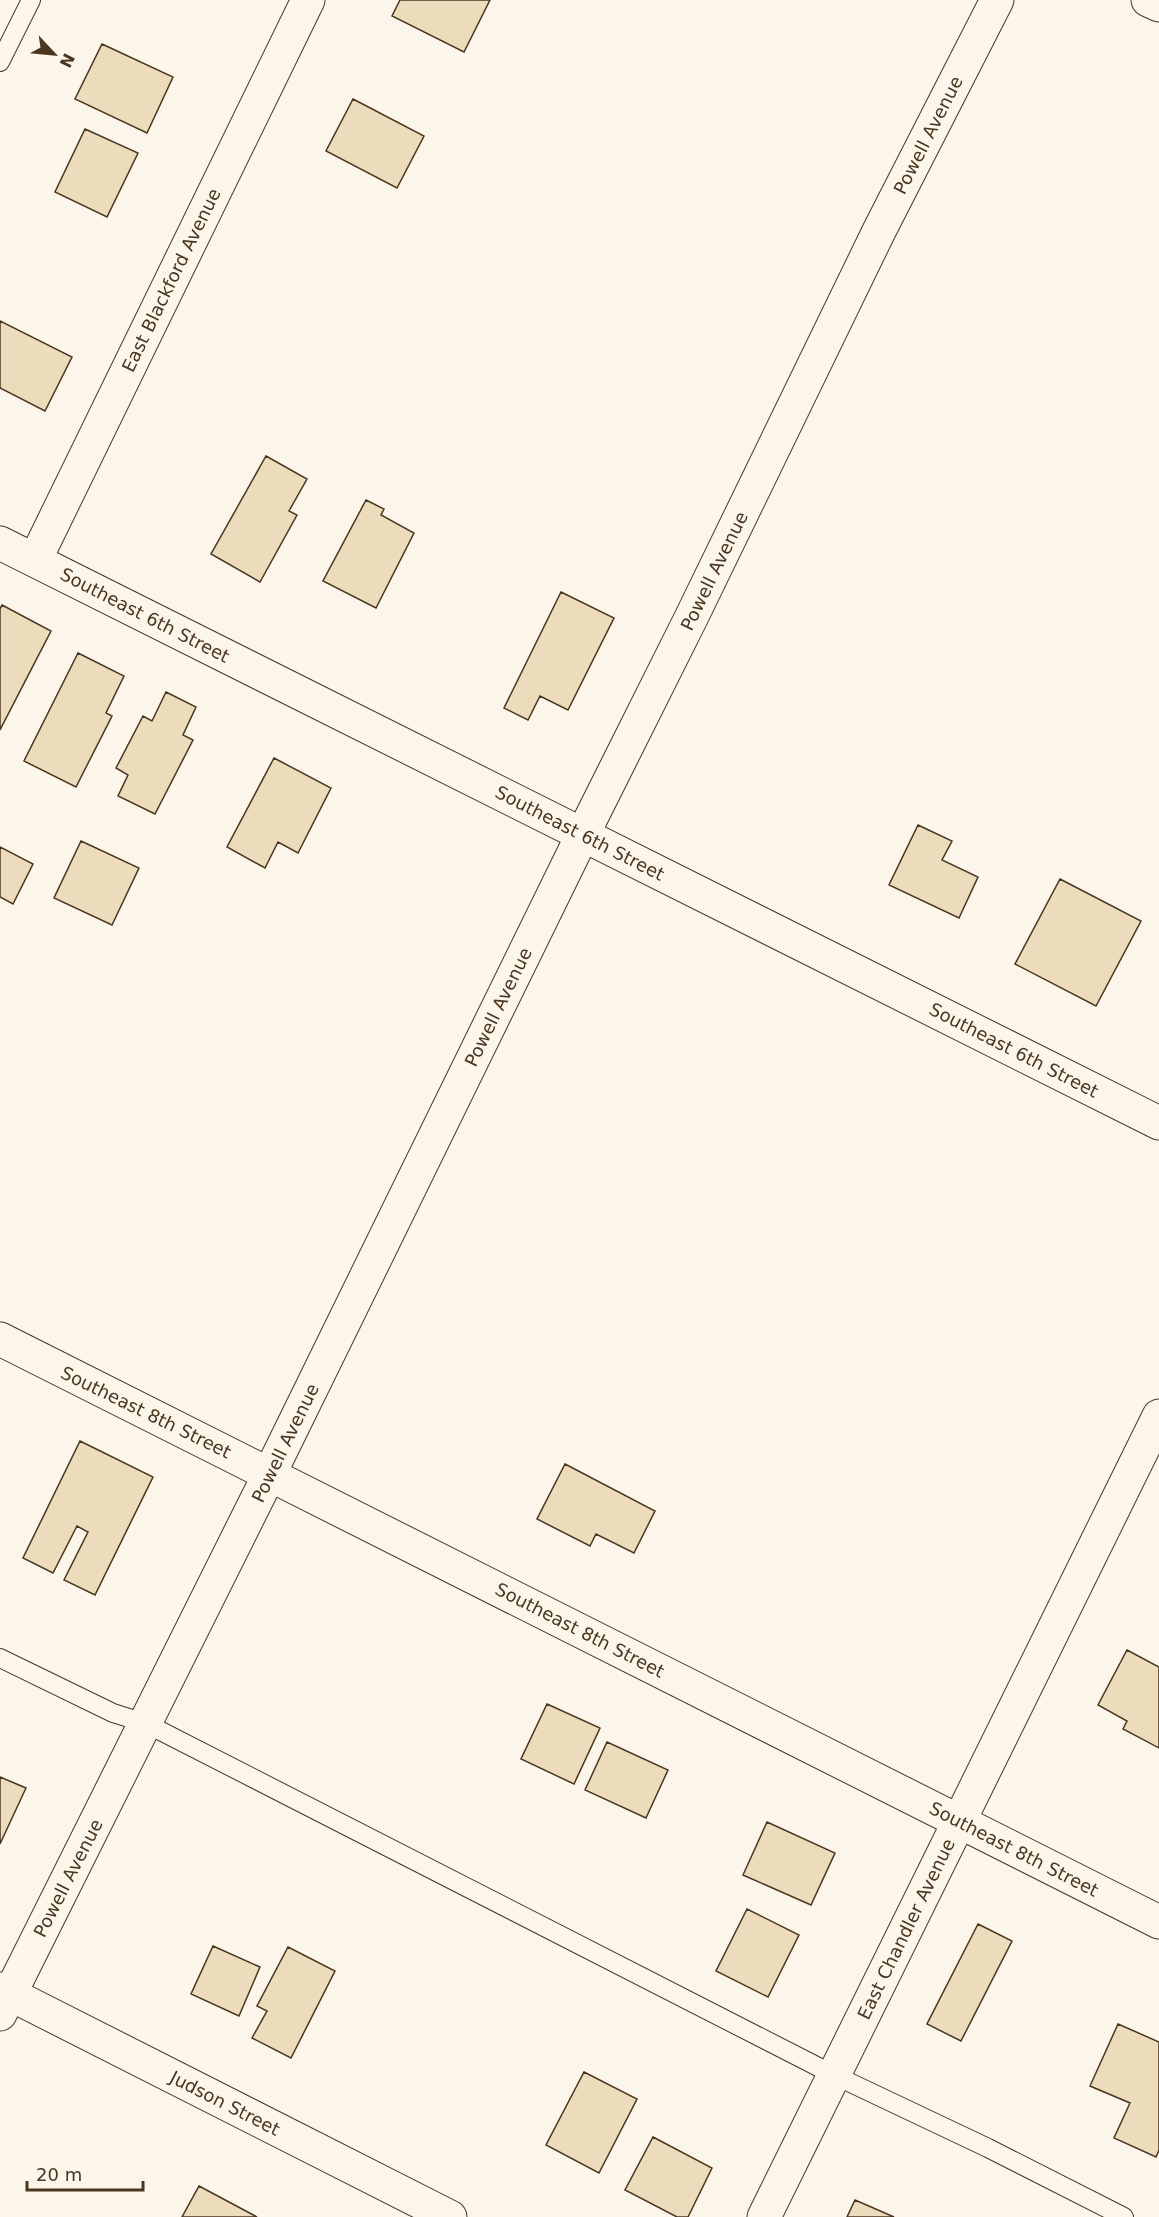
<svg xmlns="http://www.w3.org/2000/svg" width="1159" height="2217" font-family="'DejaVu Sans',sans-serif">
	<rect width="100%" height="100%" fill="#fbf6e9"/>
	<path fill="#ecdcbc" stroke="#4a3520" stroke-width="1.5" d="M400,0h90l-26,52 -72,-36z
		M102,44l71,33 -26,56 -72,-34z
		M353,99l71,37 -27,52 -71,-37z
		M85,129l53,24 -31,64 -52,-25z
		M0,321l72,36 -27,54 -45,-23z
		M266,456l41,23 -18,32 8,4 -37,67 -49,-28z
		M366,500l18,9 -3,6 33,18 -38,75 -53,-27z
		M561,592l53,26 -46,92 -28,-14 -12,24 -24,-12z
		M2,605l49,26 -51,99v-121z
		M78,653l46,23 -18,37 6,3 -36,71 -52,-26z
		M166,692l30,15 -13,28 10,5 -38,74 -37,-18 10,-21 -12,-7 27,-52 9,5z
		M274,758l57,30 -33,65 -20,-11 -13,26 -38,-21z
		M918,825l34,16 -10,19 36,17 -19,41 -70,-33z
		M81,841l58,27 -27,57 -58,-27z
		M0,847l33,17 -20,40 -13,-7z
		M1060,879l81,42 -45,85 -81,-42z
		M80,1441l73,36 -58,118 -31,-15 24,-48 -11,-6 -24,47 -30,-15z
		M565,1464l90,47 -21,42 -38,-19 -6,12 -53,-27z
		M1127,1650l32,17v81l-36,-19 4,-8 -29,-16z
		M547,1704l53,24 -26,56 -53,-25z
		M607,1742l61,28 -22,48 -61,-28z
		M0,1777l26,11 -26,56z
		M767,1822l68,31 -24,52 -68,-30z
		M747,1909l52,26 -31,62 -52,-26z
		M978,1924l34,17 -51,100 -34,-17z
		M213,1946l47,21 -21,49 -48,-22z
		M288,1947l47,24 -44,87 -39,-20 15,-27 -10,-5z
		M1118,2024l41,18v108l-3,7 -42,-19 16,-35 -40,-17z
		M584,2072l53,27 -38,74 -53,-28z
		M653,2137l59,31 -24,49h-11l-52,-27z
		M199,2186l58,31h-75z
		M855,2200l39,17h-47z"/>
	<g fill="none" stroke-linecap="round" stroke-linejoin="round">
		<defs>
			<path id="service" d="M0,62l31,-62
				M0,1658l113,55 32,10 689,352 154,73 136,69"/>
			<path id="minor" d="M1148,0l11,5
				M0,543l1159,580
				M35,560l273,-560
				M0,1339l1159,583
				M0,1989l450,228
				M0,2014l270,-541 313,-639 109,-218 187,-385 118,-231
				M764,2217l395,-801"/>
		</defs>
		<use href="#service" stroke="#4a3520" stroke-width="20"/>
		<use href="#minor" stroke="#4a3520" stroke-width="35"/>
		<use href="#service" stroke="#fbf6e9" stroke-width="18"/>
		<use href="#minor" stroke="#fbf6e9" stroke-width="33"/>
	</g>
	<g text-anchor="middle" dominant-baseline="central" stroke-width="4.5" stroke-linejoin="round" paint-order="stroke">
		<g font-size="18" fill="#4a3520" stroke="#fbf6e9">
			<text transform="translate(928 135) rotate(-63)">Powell Avenue</text>
			<text transform="translate(171 280) rotate(-64)">East Blackford Avenue</text>
			<text transform="translate(714 571) rotate(-64)">Powell Avenue</text>
			<text transform="translate(145 615) rotate(27)">Southeast 6th Street</text>
			<text transform="translate(580 833) rotate(27)">Southeast 6th Street</text>
			<text transform="translate(498 1007) rotate(-64)">Powell Avenue</text>
			<text transform="translate(1014 1050) rotate(27)">Southeast 6th Street</text>
			<text transform="translate(146 1412) rotate(26)">Southeast 8th Street</text>
			<text transform="translate(285 1443) rotate(-64)">Powell Avenue</text>
			<text transform="translate(580 1630) rotate(27)">Southeast 8th Street</text>
			<text transform="translate(1014 1849) rotate(27)">Southeast 8th Street</text>
			<text transform="translate(68 1878) rotate(-63)">Powell Avenue</text>
			<text transform="translate(906 1929) rotate(-64)">East Chandler Avenue</text>
			<text transform="translate(225 2103) rotate(27)">Judson Street</text>
		</g>
	</g>
	<g transform="translate(54 54) rotate(116)" stroke="#fbf6e9" stroke-width="4.5" paint-order="stroke">
	<path d="M0-4.5L10 22L0 15L-10 22Z" fill="#4a3520"/>
	<text y="-9" font-size="16" font-weight="bold" text-anchor="middle" fill="#4a3520">N</text>
	</g>
	<path d="M27 2181v9h116v-9" fill="none" stroke="#4a3520" stroke-width="3"/>
	<text x="36" y="2181" font-size="18" fill="#4a3520" stroke="#fbf6e9" stroke-width="4.5" paint-order="stroke">20 m</text>
</svg>
